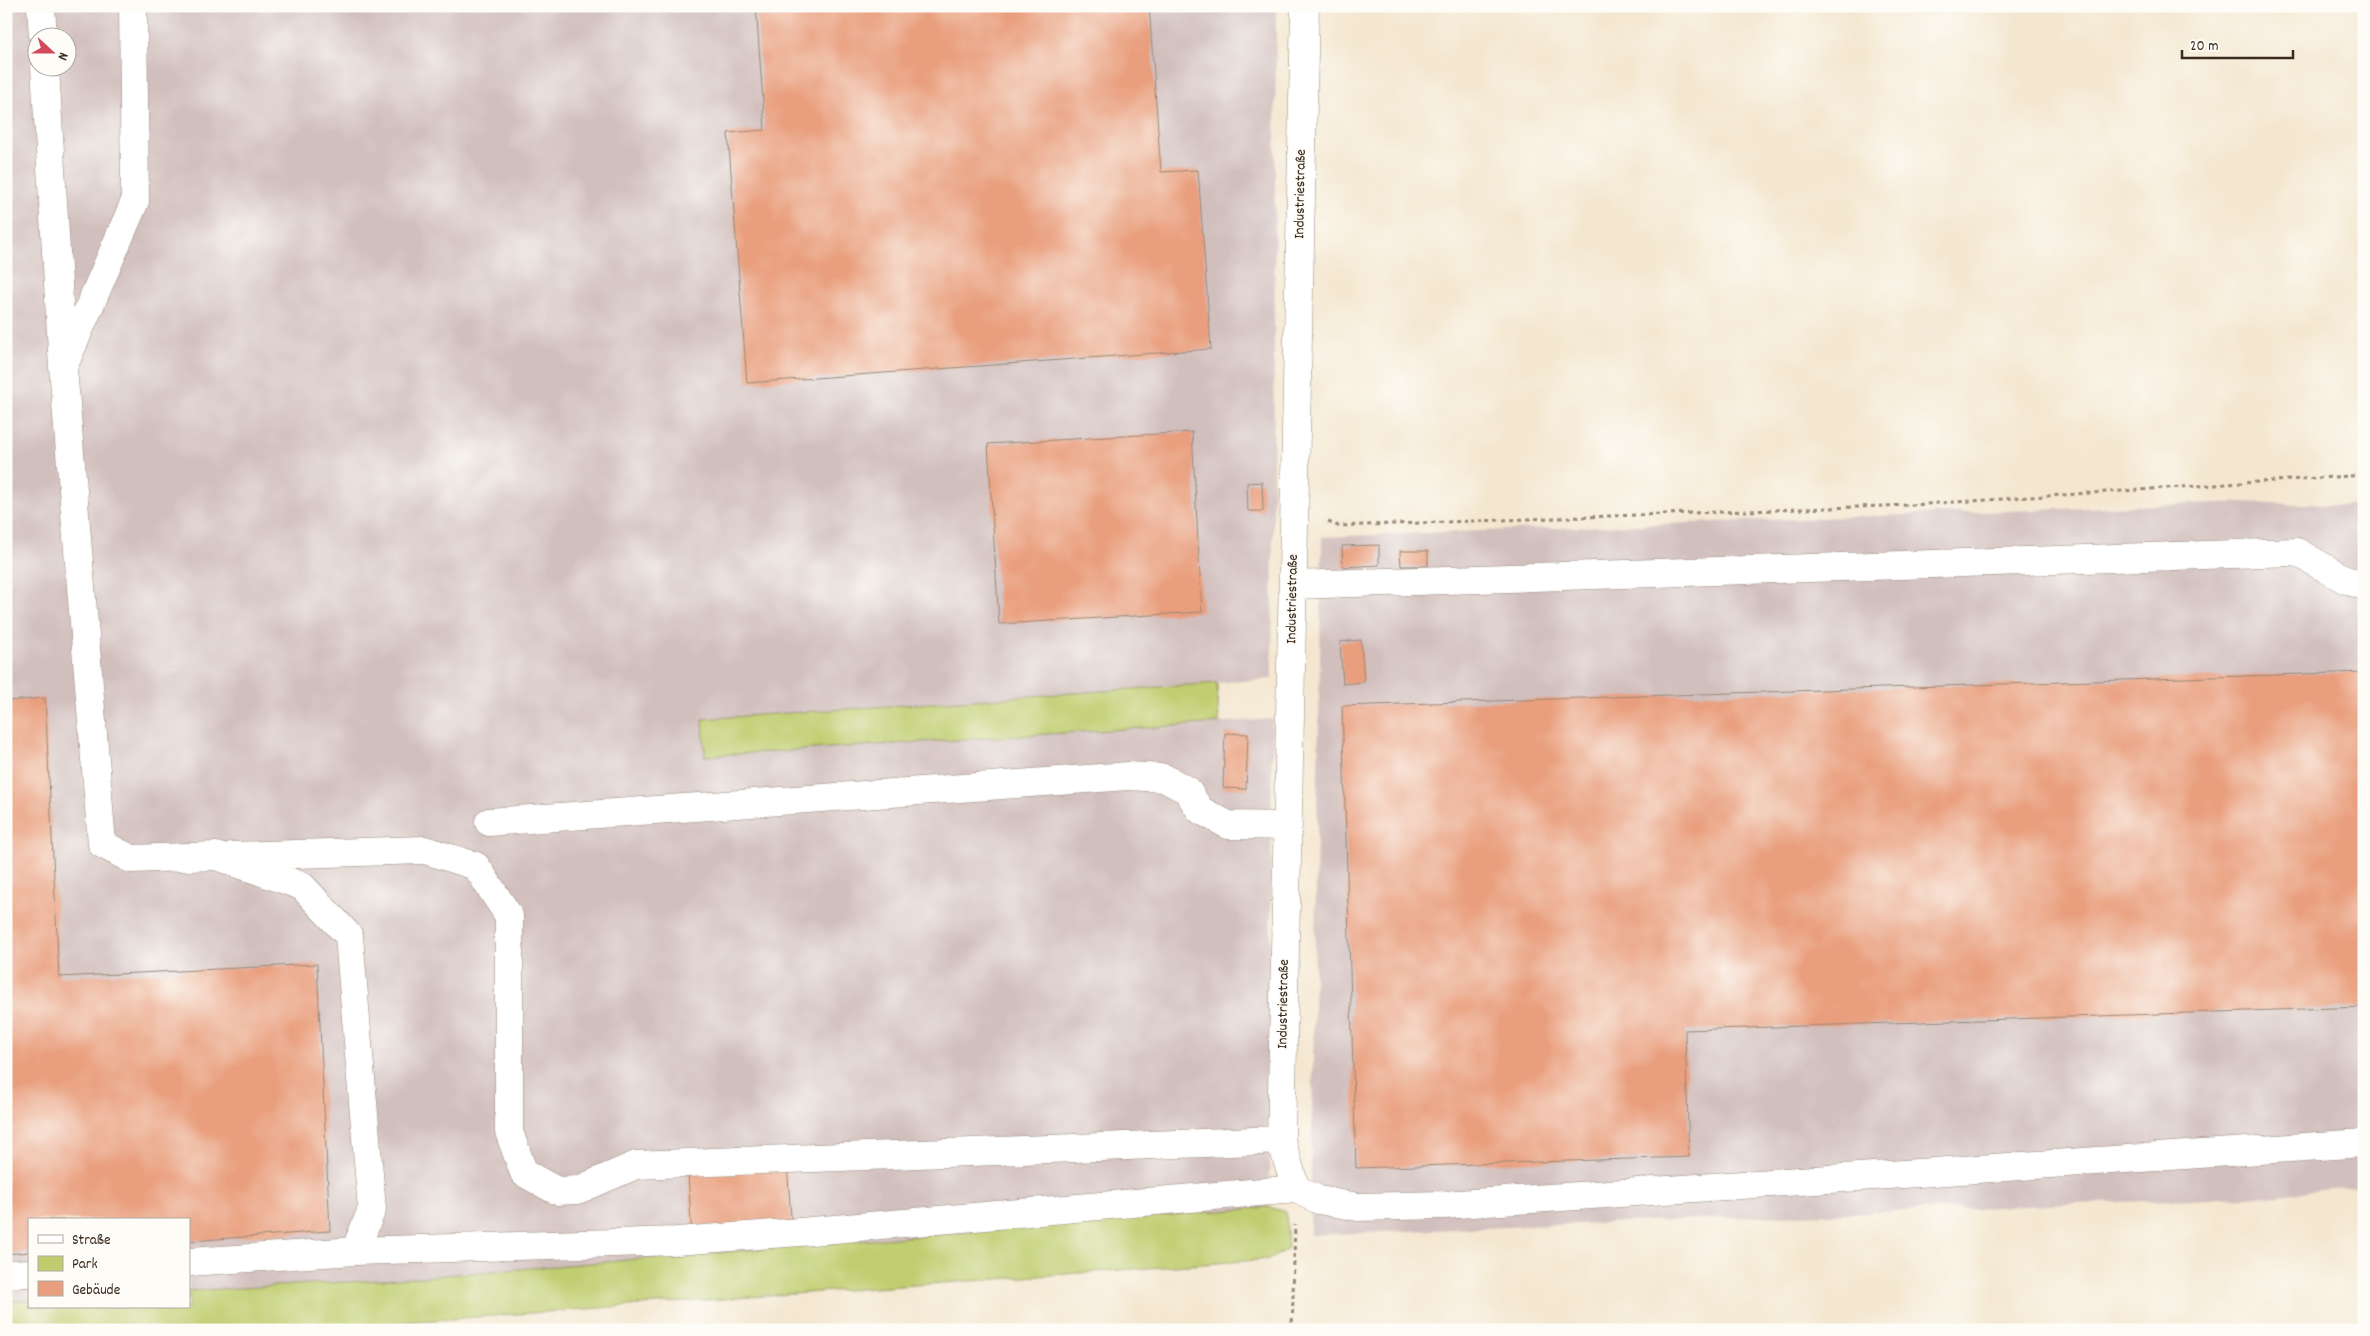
<svg xmlns="http://www.w3.org/2000/svg" width="2370" height="1336" font-family="Dekko,sans-serif">
	<rect width="100%" height="100%" fill="#fdfcf7"/>
	<filter id="ink" filterUnits="userSpaceOnUse"><feTurbulence type="fractalNoise" baseFrequency=".02" numOctaves="2"/><feDisplacementMap in="SourceGraphic" scale="10" xChannelSelector="R" yChannelSelector="G"/><feConvolveMatrix kernelMatrix="1 2 1 2 8 2 1 2 1" color-interpolation-filters="sRGB"/></filter>
	<filter id="wash" filterUnits="userSpaceOnUse"><feTurbulence type="fractalNoise" baseFrequency=".0096" numOctaves="4" result="noise"/><feDisplacementMap in="SourceGraphic" scale="20" xChannelSelector="R" yChannelSelector="G"/><feGaussianBlur stdDeviation="1.12" result="paint"/><feColorMatrix in="noise" values="0 0 0 0 0 0 0 0 0 0 0 0 0 0 0 0 0 1.4 0 .05"/><feComposite in="paint" operator="in"/></filter>
	<g filter="url(#wash)">
		<rect width="100%" height="100%" fill="#f4e7d0"/>
		<path fill="#d1bfbe" fill-rule="evenodd" d="M6,6h1270l-4,673 -569,40 2,37 567,-37 -3,488 -871,72 -209,12v-71h-160v80l-23,1zM38,38h30v30h-30z
			M2242,502l122,4v679l-95,11 -959,39 12,-698z"/>
		<path fill="#c0cd6f" stroke="#7e7c46" d="M1217,683l2,40 -514,33 -2,-37z
			M1269,1207l17,5 2,36 -17,11 -972,71h-293v-29l23,-1v7h160v-16l209,-12z"/>
		<g id="blocks">
			<path fill="#e99f7e" d="M756,6h393l12,166 37,-2 13,179 -464,34 -19,-250 37,-3z
				M1192,432l10,180 -203,12 -11,-180z
				M1262,482l1,29h-15l-1,-28z
				M1379,545v20l-36,2 -1,-21z
				M1400,551h28v15h-27z
				M1361,640l3,42 -21,2 -3,-42z
				M2364,672v335l-679,23 4,127 -333,11 -14,-462z
				M45,698l14,279 258,-13 13,267 -141,10v-21h-160v32l-23,2v-553z
				M1225,733l23,1 -2,55 -23,-1z
				M787,1165l5,65 -100,7 -4,-64z"/>
		</g>
	</g>
	<g filter="url(#ink)">
		<use href="#blocks" fill-opacity="0" stroke="#988877" stroke-width="1"/>
		<g fill="none" stroke-linecap="round" stroke-linejoin="round">
			<defs>
				<path id="minor" d="M41,6l2,32
					M45,68l18,299 39,477 29,15 85,-3 86,30 47,50 23,273 -17,42 -166,11
					M65,363l70,-162 -2,-195
					M1293,585l1004,-33 49,28 18,6
					M489,822l639,-46 36,2 23,12 13,20 28,15 60,1
					M232,856l193,-6 51,16 33,50v216l15,41 33,18 21,-1 58,-25 645,-25
					M1296,1189l-15,-49 24,-1134
					M355,1251l322,-10 123,-9 496,-43 23,11 39,7 85,-2 921,-62
					M6,1274l23,-1"/>
			</defs>
			<use href="#minor" stroke="#988877" stroke-width="29"/>
			<path stroke="#988877" stroke-width="3" stroke-dasharray="4 4" stroke-linecap="butt" d="M1328,522l10,4 572,-21 454,-30
				M1292,1330l3,-105"/>
			<use href="#minor" stroke="#fff" stroke-width="28"/>
		</g>
	</g>
	<g text-anchor="middle" dominant-baseline="central" stroke-width="4" stroke-linejoin="round" paint-order="stroke">
		<g font-size="15" fill="#3b2a1e" stroke="#fdfcf7">
			<text transform="translate(1301 194) rotate(-89)">Industriestraße</text>
			<text transform="translate(1293 599) rotate(-89)">Industriestraße</text>
			<text transform="translate(1284 1004) rotate(-89)">Industriestraße</text>
		</g>
	</g>
	<rect width="2370" height="1336" fill="none" stroke="#fdfcf7" stroke-width="25"/>
	<rect x="28" y="1218" width="162" height="90" fill="#fdfcf7" stroke="#afa8a0"/>
	<rect x="38" y="1235" width="25" height="8" fill="#ffffff" stroke="#afa8a0"/>
	<text x="72" y="1244" font-size="15" fill="#3b2a1e">Straße</text>
	<rect x="38" y="1256" width="25" height="15" fill="#c0cd6f" stroke="#afa8a0"/>
	<text x="72" y="1268" font-size="15" fill="#3b2a1e">Park</text>
	<rect x="38" y="1281" width="25" height="15" fill="#e99f7e" stroke="#afa8a0"/>
	<text x="72" y="1294" font-size="15" fill="#3b2a1e">Gebäude</text>
	<g transform="translate(52 52) rotate(111)"><circle r="24" fill="#fdfcf7" stroke="#afa8a0"/>
	<path d="M0-4L9 19L0 12L-9 19Z" fill="#d1495b"/>
	<text y="-8" font-size="14" font-weight="bold" text-anchor="middle" fill="#3b2a1e">N</text>
	</g>
	<path d="M2182 50v8h111v-8" fill="none" stroke="#3b2a1e" stroke-width="2.5"/>
	<text x="2190" y="50" font-size="15" fill="#3b2a1e" stroke="#fdfcf7" stroke-width="4" paint-order="stroke">20 m</text>
</svg>
